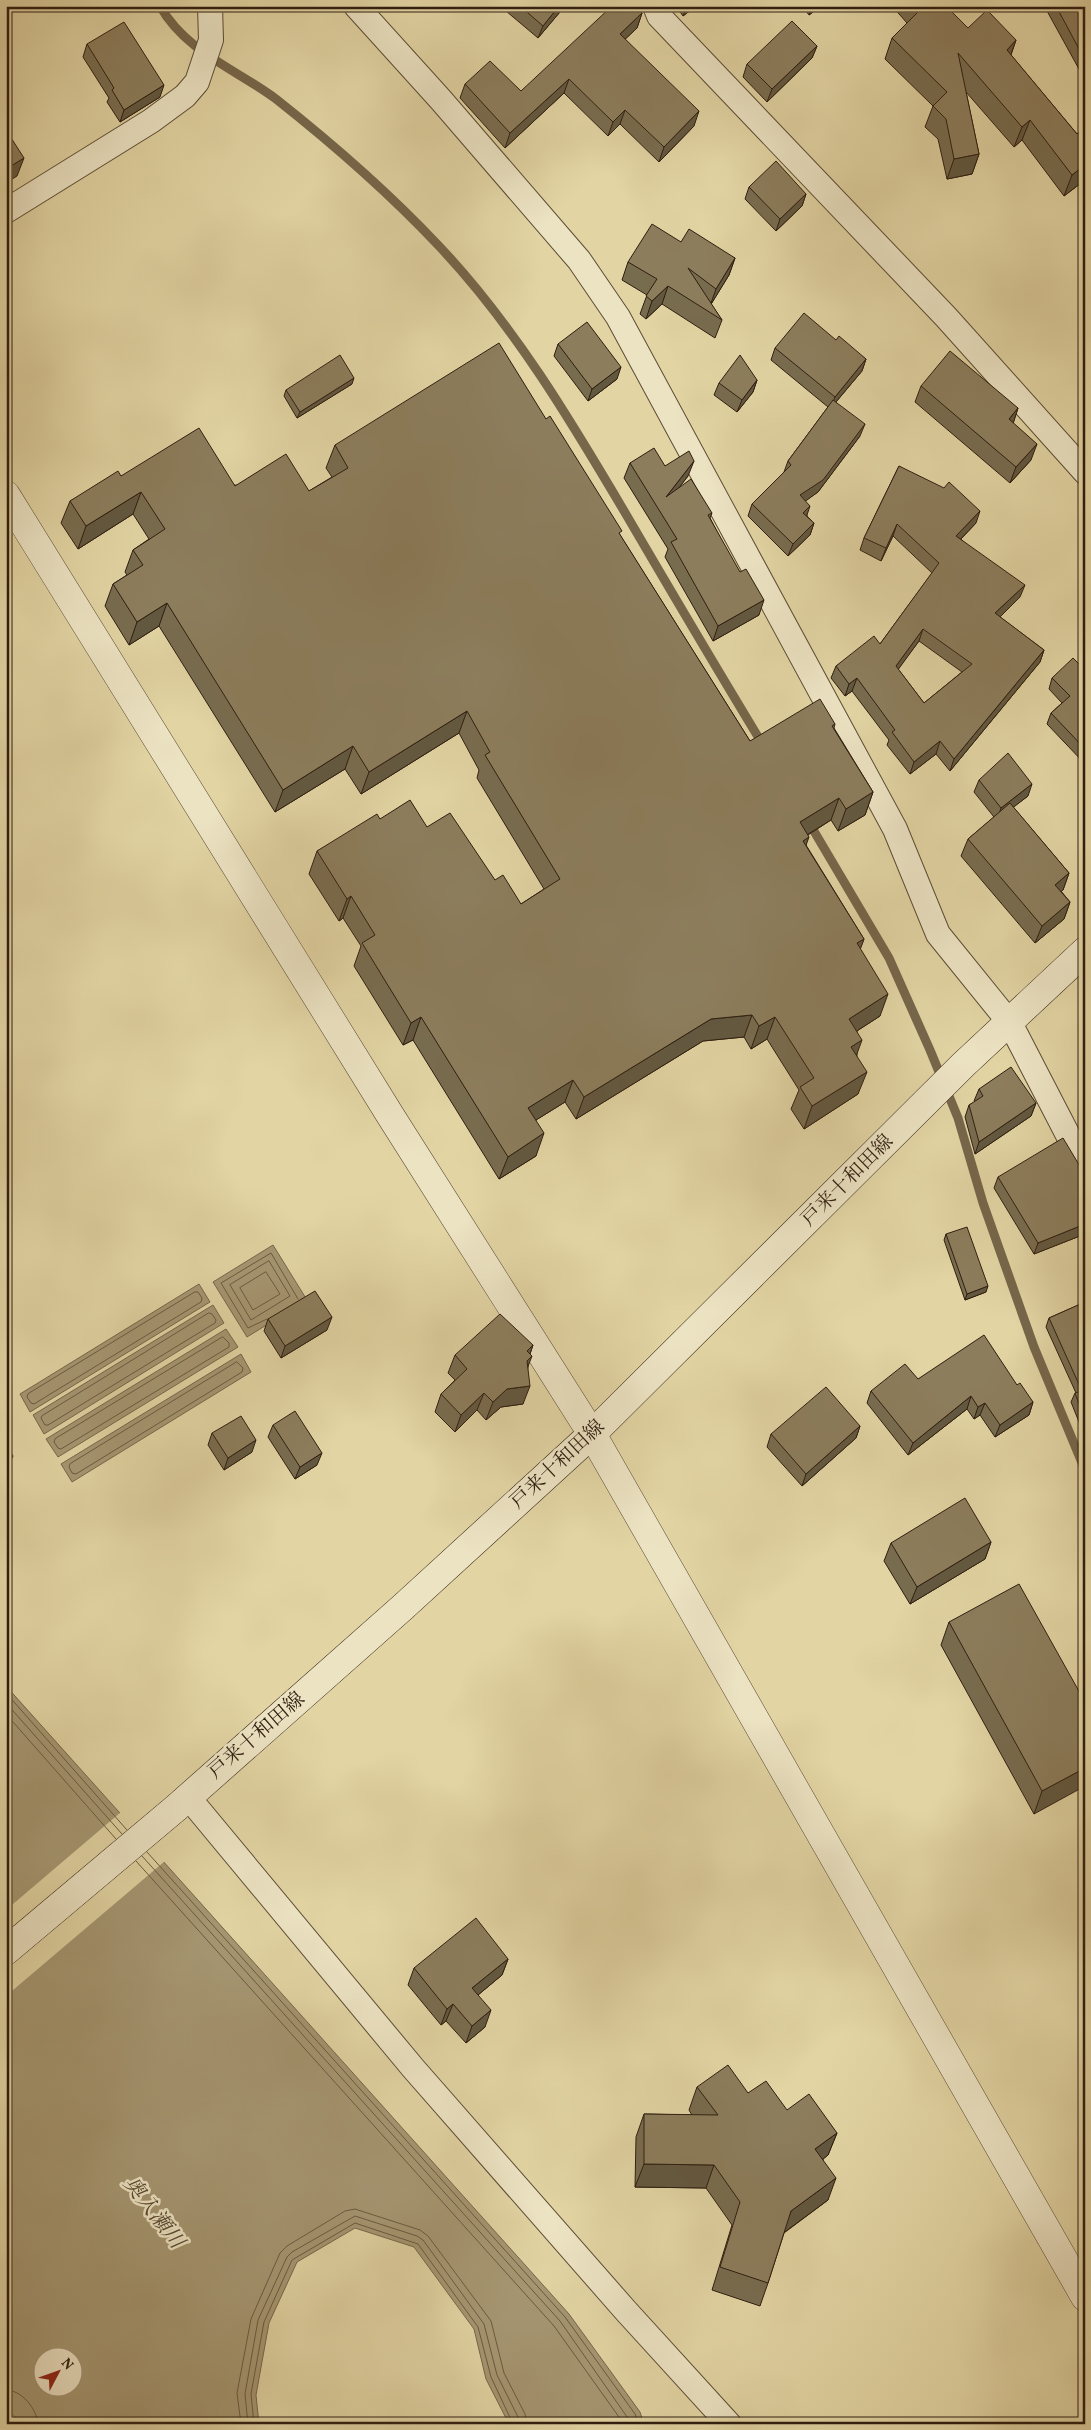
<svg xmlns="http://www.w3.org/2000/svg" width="1091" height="2430" font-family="Vollkorn,'Noto Serif JP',serif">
	<rect width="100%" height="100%" fill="#e2d4a3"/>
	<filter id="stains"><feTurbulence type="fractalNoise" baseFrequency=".004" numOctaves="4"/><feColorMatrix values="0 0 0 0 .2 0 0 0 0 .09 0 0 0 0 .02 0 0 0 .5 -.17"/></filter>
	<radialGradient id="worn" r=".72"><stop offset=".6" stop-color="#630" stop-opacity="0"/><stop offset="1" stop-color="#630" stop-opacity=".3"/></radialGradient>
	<path fill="#a59671" stroke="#76664a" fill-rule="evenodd" d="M273,1245l34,55 -60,37 -34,-55z
		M199,1284l11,18 -180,110 -10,-18z
		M213,1305l11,18 -180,111 -11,-19z
		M226,1329l12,18 -180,110 -12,-18z
		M241,1354l10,18 -179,110 -11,-18z
		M6,1686l563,628 71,98 4,12h-135l-23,-45 -12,-50 -60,-82 -59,-19 -58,34 -28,61 -13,72 3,29h-239l-14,-18zM42,2358h30v30h-30z"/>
	<path fill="#e2d4a3" d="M121,1812l44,49 -159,135v-86z"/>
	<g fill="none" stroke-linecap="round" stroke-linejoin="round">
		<path stroke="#6a5a40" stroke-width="1" d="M269,1261l21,35 -39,24 -21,-35z
			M266,1272l14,22 -27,16 -13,-22z
			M195,1292h3l4,6 -1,4 -167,102 -3,-1 -4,-6 1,-3z
			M209,1313l3,1 4,6 -1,3 -167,102h-3l-4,-7 1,-2z
			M267,1319l-19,9 -27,-45 50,-30 27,46
			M223,1337l6,6v4l-168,102 -3,-1 -4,-6 1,-3z
			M237,1362l6,6 -1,4 -166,102 -4,-1 -3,-6 1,-3z
			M6,1693l121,137
			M6,1703l116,131
			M6,1714l110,125
			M147,1852l418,465 70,97 4,10
			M142,1856l418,465 72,103
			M136,1861l418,465 70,98
			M6,2390c16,0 31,19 32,34
			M241,2424l-4,-31 14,-74 29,-66 7,-7 58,-35 10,-2 65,21 8,6 63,85 13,52 21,41 2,10
			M248,2424l-3,-30 13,-74 29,-63 5,-5 63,-36 62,20 6,4 61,84 13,51 21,42 1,7
			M254,2424l-3,-30 13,-72 28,-62 63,-37 63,21 60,83 13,50 22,47"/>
		<path stroke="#76664a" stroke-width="9" d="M160,6c26,46 76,63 116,93 57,45 112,93 162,146 76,80 133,176 189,271 45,77 90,153 136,229
			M808,821l81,137 41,92 28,68 25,85 51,144 51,123"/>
		<defs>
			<path id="minor" d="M356,6l85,94 138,160 39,57 277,512 43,105 72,89 75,145
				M655,6l4,10 287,301 139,155
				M6,211l145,-90 34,-25 12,-14 14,-42 -1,-34
				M188,1797l225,271 213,243 103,113"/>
			<path id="tertiary" d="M6,495l384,620 202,319 493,863"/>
			<path id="secondary" d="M6,1951l170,-143 227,-201 189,-173 371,-369 122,-114"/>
		</defs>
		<use href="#minor" stroke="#5c4c35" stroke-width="26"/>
		<use href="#tertiary" stroke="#5c4c35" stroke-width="29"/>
		<use href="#secondary" stroke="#2f1e10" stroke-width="29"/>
		<use href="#minor" stroke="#ece3c3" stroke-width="24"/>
		<use href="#tertiary" stroke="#ece3c3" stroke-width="28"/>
		<use href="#secondary" stroke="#ece3c3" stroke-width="28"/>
	</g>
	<path fill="#786c4f" stroke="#2f1e10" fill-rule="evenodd" d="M500,6h65l-27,32z
		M676,6h20l-13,10z
		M802,6h19l-12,9z
		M892,6h54l22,22 48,12 -5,15 66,79 8,-6v52l-21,16 -42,-56 -8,7 -48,-55 13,62 -7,20 -25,5 -9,-40 -13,-12 8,-21 -48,-47 7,-21 15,-15z
		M1049,6h36v74l-38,-69z
		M642,13l-5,15 -12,11 69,87 -35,36 -39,-38 -12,12 -44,-43 -59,55 -45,-50 5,-14 56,7z
		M87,44l73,53 -40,25 -13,-20 2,-4 -26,-41z
		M817,46l-5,12 -45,44 -24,-25 4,-13z
		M749,187l57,7 -4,12 -26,25 -31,-32z
		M681,242l54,16 -6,17 -18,29 11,16 -7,18 -53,-34 -16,15 -6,-5 7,-19 -25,-15 6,-18z
		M836,340l30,19 -4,12 -26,31 24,34 -42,56 -13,9 2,15 7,7 -4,12 -22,21 -40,-40 4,-12 32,-32 4,-11 40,-54 -57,-47 4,-12z
		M558,344l59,35 -29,22 -34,-45z
		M757,380l-4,12 -16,20 -23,-17 5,-12z
		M352,384l-55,34 -13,-22 2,-6z
		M921,386l97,22 -5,15 18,37 -21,23 -95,-81z
		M546,419l74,116 130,206 85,-17 -1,4 39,64 -8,23 -27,16 -7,-11 -23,15 -2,10 58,94 -4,10 20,67 -23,15v25l1,38 -54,35 -13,-20 8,-19 -32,-51 -16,10 -7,-12 -41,4 -127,78 -11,-17 -29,18v36l-37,23 -86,-139 -10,5 -49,-79 7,-20 -18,-28 -4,3 -30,-47 8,-23 63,-32 47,8 68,53 26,24 23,-15 -67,-111 2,-8 -20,-37 -98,61 -16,-25 -70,43 -116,-186 -30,19 -24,-39 8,-22 14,-9 -2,-3 8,-22 16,-11 -16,-25 -55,35 -17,-26 9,-22 51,-25 188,15 23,-14 -6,-9 9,-23z
		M630,463l35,3 23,10 -9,11 33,26 -2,5 49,97 -46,26 -48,-84 3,-8 -44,-71z
		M899,466l77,57 -15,16 59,58 -20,20 44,33 -4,12 -90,109 -14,-17 -26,20 -23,-29 2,-5 -37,-49 -7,5 -14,-18 5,-12 44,-22 52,-71 -39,-37 -12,25 -21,-11 4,-12zM919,641l43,31 -38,31 -26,-34z
		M1085,670v94l-38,-40 4,-11 11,-10 -13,-14 3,-11z
		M979,780l49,16 -15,11 56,66 -6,17 -2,1 9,11 -6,17 -29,24 -74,-87 7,-17 26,-22 -20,-25z
		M979,1089l57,14 -5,13 -56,38 -10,-37 4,-12 6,-3 -1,-1z
		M1081,1168l4,2v64l-51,20 -40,-66 4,-11z
		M946,1234l40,58 -21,8 -21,-60z
		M1085,1302v135l-14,-35 4,-9h1l-30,-66 3,-9z
		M268,1319l59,11 -46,28 -17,-27z
		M533,1345l-3,9 -2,13 -5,37 -22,3 -15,13 -9,-10 -22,22 -20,-20 6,-18 14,-14 -7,-7 7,-18z
		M918,1379l99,6 16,17 -4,13 -34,22 -15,-22 -6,4 -7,-10 -59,46 -41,-52 4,-12z
		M273,1425l44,40 -22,14 -27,-42z
		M860,1426l-4,12 -54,48 -35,-39 4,-13z
		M212,1433l40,19 -28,18 -16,-25z
		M991,1542l-6,17 -75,45 -26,-43 7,-18z
		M949,1622l136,80 -51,112 -93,-169z
		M508,1959l-6,16 -24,20 7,32 -19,16 -20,-22 -5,4 -33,-40 6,-17z
		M697,2087l51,6 89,40 -9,22 -5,4 5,41 -44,33 -16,50 -8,23 -48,-16 20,-65 -26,-37 -71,-1 1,-50 8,-23 48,1 -3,-5z"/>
	<path fill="#625840" stroke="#2f1e10" d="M559,6h6l-27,32 5,-12z
		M687,6h9l-13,10z
		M813,6h8l-12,9z
		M642,13l-5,15 -22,21 5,-15z
		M1016,40l-7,20 -2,-10z
		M817,46l-5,12 -45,44 5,-13z
		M569,79l-5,14 -59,55 5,-15z
		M164,85l-4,12 -40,25 4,-12z
		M625,110l-5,14 -12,12 5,-14z
		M699,111l-5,15 -35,36 5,-15z
		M1030,120l-8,20 -8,7 8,-20z
		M979,154l-7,20 -25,5 7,-20z
		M24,158l-7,18 -11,7v-14z
		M1085,165v15l-21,16 8,-21z
		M806,194l-4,12 -26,25 4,-12z
		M735,258l-6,17 -19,31 6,-17z
		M668,286l-6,18 -16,15 6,-18z
		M866,359l-4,12 -32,38 5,-12z
		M621,367l-4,12 -29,22 4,-12z
		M354,378l-2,6 -55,34 3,-6z
		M757,380l-4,12 -16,20 5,-12z
		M1018,408l-5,16 -4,-5z
		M865,424l-5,12 -42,56 -22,16 4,-13z
		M1037,444l-6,16 -21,23 6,-16z
		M694,461l-6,15 -27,36 5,-15z
		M141,492l-8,22 -55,35 8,-23z
		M810,506l-4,12 -3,-5z
		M980,511l-4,12 -24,25 4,-12z
		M814,523l-4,12 -22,21 5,-12z
		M897,524l-4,12 -12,25 5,-13z
		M1025,585l-5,12 -29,29 4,-13z
		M764,600l-5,15 -46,26 5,-15z
		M167,603l-8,23 -30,19 8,-23z
		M923,629l-4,12 -27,37 4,-12z
		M1044,650l-4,12 -90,109 4,-12z
		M857,678l-5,13 -7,5 4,-12z
		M467,711l-8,22 -98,61 8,-22z
		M940,741l-4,13 -26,20 4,-12z
		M353,746l-8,23 -70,43 8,-22z
		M1032,784l-4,12 -31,24 4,-12z
		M873,792l-8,23 -27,16 8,-22z
		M839,798l-8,22 -39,24 8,-22z
		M809,837l-8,22 2,-18z
		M1069,873l-6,17 -14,12 6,-17z
		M351,896l-8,22 -4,3 8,-22z
		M1070,902l-6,17 -29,24 7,-17z
		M864,939l-8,22 1,-18z
		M888,994l-8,22 -39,25 8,-22z
		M752,1015l-8,22 -41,4 -127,78 8,-22 127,-78z
		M421,1017l-8,23 -10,5 8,-22z
		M775,1017l-8,22 -16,10 8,-23z
		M862,1040l-8,22 -3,-15z
		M867,1072l-9,22 -54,35 8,-23z
		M573,1080l-8,22 -45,28 8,-22z
		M1036,1103l-5,13 -56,38 4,-12z
		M544,1133l-8,23 -37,23 9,-22z
		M1085,1224v10l-51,20 4,-11z
		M988,1286l-2,6 -21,8 2,-6z
		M332,1317l-5,13 -46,28 4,-12z
		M533,1345l-5,15 4,-4 -7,18 2,-23z
		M530,1386l-7,18 -22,3 -15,13 7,-18 14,-13z
		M484,1393l-7,17 -22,22 6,-17z
		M971,1396l-4,13 -59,46 5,-12z
		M1033,1402l-4,13 -34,22 5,-12z
		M985,1403l-5,12 -6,4 4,-12z
		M860,1426l-4,12 -54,48 4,-12z
		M256,1440l-4,12 -28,18 4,-12z
		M322,1453l-5,12 -22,14 5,-12z
		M13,1456l-5,12 -2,1v-10z
		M991,1542l-6,17 -75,45 7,-17z
		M1085,1768v18l-51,28 8,-23z
		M508,1959l-6,16 -36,30 6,-17z
		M453,2004l-7,17 -5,4 6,-16z
		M491,2010l-6,17 -19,16 6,-17z
		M837,2133l-9,22 -21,17 8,-23z
		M644,2164l70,1 -8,23 -71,-1z
		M836,2178l-8,22 -46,34 9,-23z"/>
	<path fill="#8c7d5c" stroke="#2f1e10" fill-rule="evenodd" d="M520,6h39l-16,20z
		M612,6h23l7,7 -22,21 79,77 -35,36 -39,-37 -12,12 -44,-43 -59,54 -45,-49 25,-23 31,30z
		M917,6h29l22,22 19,-18 29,30 -9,10 70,84 8,-6v37l-13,10 -42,-55 -8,7 -64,-74 21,101 -25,5 -8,-40 -13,-13 14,-14 -55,-54 28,-28z
		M1056,6h29v54z
		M792,21l25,25 -45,43 -25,-25z
		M124,22l40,63 -40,25 -12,-20 2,-2 -27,-44z
		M6,130l18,28 -18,11z
		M776,161l30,33 -26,25 -31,-32z
		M652,224l29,18 8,-13 46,29 -19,31 -28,-21 34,52 -54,-34 -16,15 -6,-5 11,-17 -29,-17z
		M804,313l32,27 3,-4 27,23 -31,38 -60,-49z
		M587,322l34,45 -29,22 -34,-45z
		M499,343l47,76 4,-3 72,115 -3,2 131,208 70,-42 15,25 -3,2 41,66 -27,17 -7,-11 -39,24 9,15 -6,4 61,98 -7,4 31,51 -39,25 13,21 -11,7 16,25 -55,34 -12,-19 14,-9 -39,-61 -16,9 -7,-11 -41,4 -127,78 -11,-17 -45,28 16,25 -36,24 -87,-140 -10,6 -49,-80 13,-8 -24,-39 -4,3 -30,-48 60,-37 3,5 30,-19 17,27 23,-14 45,67 8,-5 18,29 39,-25 -75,-124 5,-3 -23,-41 -98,61 -16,-26 -70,44 -116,-187 -30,19 -24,-38 30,-19 -10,-15 32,-21 -24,-37 -55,34 -16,-25 48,-30 3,5 78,-48 36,58 51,-32 23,37 39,-23 -13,-23z
		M950,351l68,57 -9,11 28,25 -21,23 -95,-81z
		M340,355l14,23 -54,34 -14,-22z
		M740,355l17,25 -15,20 -23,-17z
		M833,400l32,24 -42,56 -23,15 10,11 -7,7 11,10 -21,21 -41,-40 39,-39 -3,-4z
		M654,448l11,18 24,-15 5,10 -28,36 25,-18 21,34 -4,2 32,57 6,-3 18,31 -46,26 -47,-84 6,-3 -47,-76z
		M899,466l45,22 5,-6 31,29 -24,25 69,49 -30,28 49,37 -90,109 -14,-18 -26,21 -22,-30 3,-2 -38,-52 -8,6 -13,-18 38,-30 6,8 59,-81 -42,-39 -11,24 -22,-10zM923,629l49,35 -48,39 -28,-37z
		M1073,658l12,12v79l-34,-36 19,-17 -18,-18z
		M1008,753l24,31 -31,24 -22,-28z
		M1010,803l59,70 -14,12 15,17 -28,24 -74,-87z
		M1011,1067l25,36 -57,39 -10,-37 14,-9 -4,-7z
		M1063,1138l18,30 4,2v14h-1l1,3v37l-47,19 -40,-66z
		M967,1227l21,59 -21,8 -21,-60z
		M315,1291l17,26 -47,29 -17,-27z
		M1085,1302v118l-10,-27 7,-2 -33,-73z
		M500,1314l33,31 -6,6 5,5 -5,5 3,25 -23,3 -14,13 -9,-9 -23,22 -20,-21 26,-25 -12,-14z
		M984,1335l33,50 3,-2 13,19 -33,23 -15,-22 -7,4 -7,-11 -58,47 -42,-52 34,-27 13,15z
		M826,1387l34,39 -54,48 -35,-40z
		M295,1411l27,42 -22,14 -27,-42z
		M241,1416l15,24 -28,18 -16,-25z
		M6,1444l7,12 -7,3z
		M965,1498l26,44 -74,45 -26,-44z
		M1019,1584l66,118v66l-43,23 -93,-169z
		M476,1918l32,41 -36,29 19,22 -19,16 -19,-22 -6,5 -33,-41z
		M728,2065l20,28 18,-12 21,29 22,-16 28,39 -22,16 21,29 -45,33 -23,72 -48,-16 20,-65 -26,-37 -70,-1v-50l74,1 -21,-28z"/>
	<g text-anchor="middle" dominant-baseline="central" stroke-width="5" stroke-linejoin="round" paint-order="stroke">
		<g font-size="20" fill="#2f1e10" stroke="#ece3c3">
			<text transform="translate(848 1181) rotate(-45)">戸来十和田線</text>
			<text transform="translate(558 1465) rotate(-43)">戸来十和田線</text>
			<text transform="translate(257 1736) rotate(-41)">戸来十和田線</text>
		</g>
		<g font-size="21" font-style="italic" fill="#584832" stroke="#ece3c3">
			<text transform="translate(153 2213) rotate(52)">奥入瀬川</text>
		</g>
	</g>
	<rect width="1091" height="2430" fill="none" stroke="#e2d4a3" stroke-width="25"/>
	<rect x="8" y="8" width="1076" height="2415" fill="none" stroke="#2f1e10" stroke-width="2.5"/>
	<rect x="12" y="12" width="1066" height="2405" fill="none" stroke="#2f1e10"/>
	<g transform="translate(58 2372) rotate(49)"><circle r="24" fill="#ece3c3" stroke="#a0947b"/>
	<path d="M0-4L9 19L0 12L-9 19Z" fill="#8f2418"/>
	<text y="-8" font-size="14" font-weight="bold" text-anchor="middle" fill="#2f1e10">N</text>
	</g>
	<rect width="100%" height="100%" filter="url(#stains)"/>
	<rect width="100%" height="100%" fill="url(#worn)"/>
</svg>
